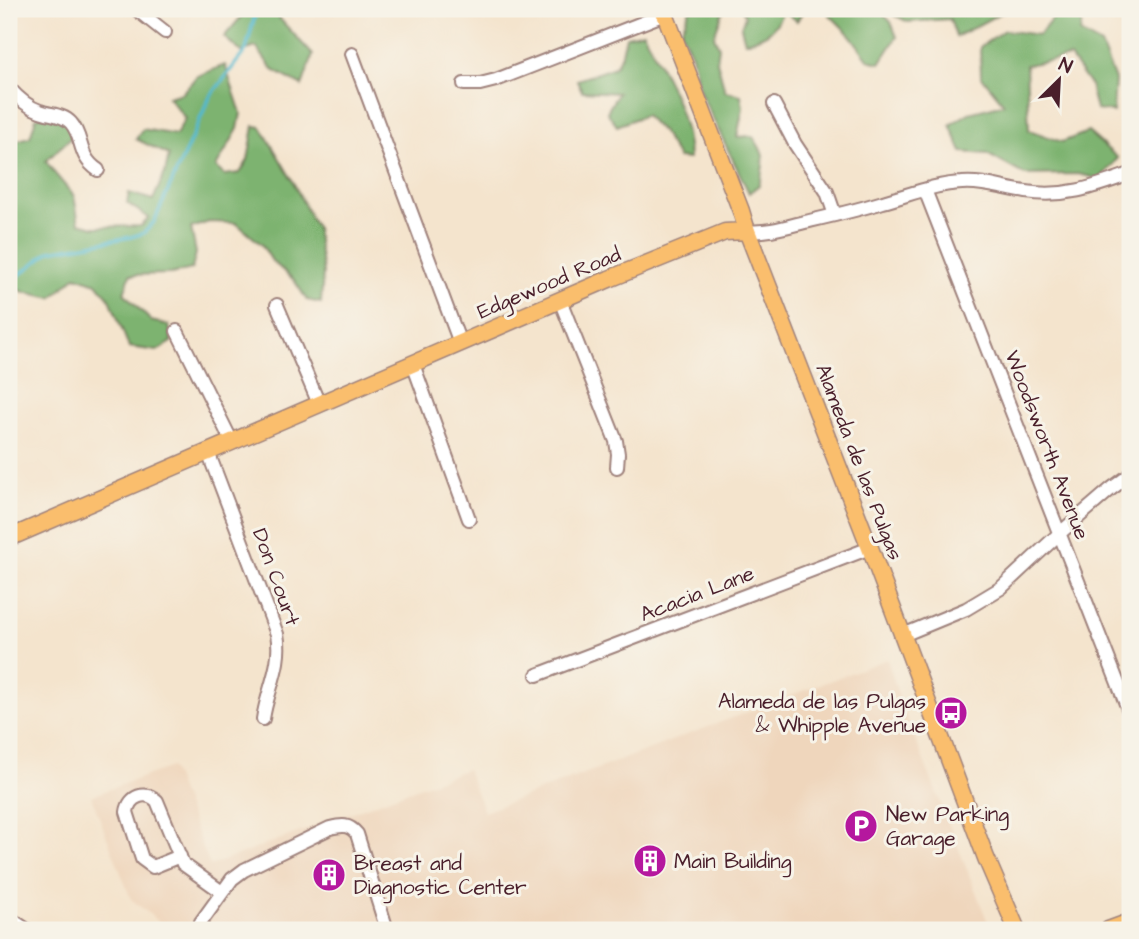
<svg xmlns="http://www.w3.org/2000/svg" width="1139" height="939" font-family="'Architects Daughter',sans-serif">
	<rect width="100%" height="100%" fill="#f7f3e8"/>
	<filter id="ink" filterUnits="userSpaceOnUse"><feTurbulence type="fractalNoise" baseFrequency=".0143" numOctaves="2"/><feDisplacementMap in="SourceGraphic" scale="14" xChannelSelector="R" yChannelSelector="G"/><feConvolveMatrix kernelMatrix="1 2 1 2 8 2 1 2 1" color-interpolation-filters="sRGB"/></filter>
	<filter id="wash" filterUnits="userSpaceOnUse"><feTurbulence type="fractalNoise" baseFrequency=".00686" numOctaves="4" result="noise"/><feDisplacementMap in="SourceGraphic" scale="28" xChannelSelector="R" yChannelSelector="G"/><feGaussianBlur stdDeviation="1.57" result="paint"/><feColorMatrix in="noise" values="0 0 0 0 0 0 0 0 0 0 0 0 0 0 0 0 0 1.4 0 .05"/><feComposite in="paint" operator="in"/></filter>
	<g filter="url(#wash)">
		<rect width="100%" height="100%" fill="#f4e4cd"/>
		<path fill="#efd6bc" d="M887,659l14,44 90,227h-824l1,-1 -37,-30 -40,-103 80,-29 39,99 257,-97 17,43z"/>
		<path fill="#7db370" stroke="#64694e" stroke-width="2" d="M248,9h39l-8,9 34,37 -11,31 -29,-16 -17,-23 -15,5 -17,-15z
			M690,9h34l-10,27 5,11 -2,14 8,30 16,4 2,13 -6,29 15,-1c16,20 12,27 7,49l-10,8 -49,-101 -8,-37 -11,-24z
			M742,9h62l-7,12 -14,-11c-7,21 -16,26 -38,32l-4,-15 4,-11z
			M827,9h51l13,13 6,15 -17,26 -11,-3 -19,-25 -21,-21z
			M892,9h150l-1,4 -35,-3 -50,27 -6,-18 -42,3 -16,-8z
			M1060,9h24l-4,24 21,12 14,35 -2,32 -17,-2 -6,-25 -20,-28 -44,8 3,65 33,12 26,-10 30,26 -18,21 -22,-5 -53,1 -38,-21 -25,-2 -12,-27 19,-12 35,-9 -23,-28 -1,-29 24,-17 35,5z
			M643,32c20,40 45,81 46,127l-11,-1 -15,-25 -18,-18 -28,11 -10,-14 11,-19 -36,-2 -5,-11 38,-13 7,-14 4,-17z
			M225,65l16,48 -3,16 -22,38 8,8 16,-2 8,-13 6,-34 7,1 30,51 25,50 7,44 -2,31 -14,-3 -13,-20 -22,-19 -10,-16 -26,-22 -27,-1 -18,6 5,25 -4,16 -21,5 -41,1 -6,18 27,28 18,4 3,17 -15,9 -28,-4 -19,-48 -13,-16 -21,-7 -24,22 -28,-6 -15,-7v-148l6,4 15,-4 6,-19 19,-8 22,6 4,12 -35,33 10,14 18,21 5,27 15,4 47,-1 8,-8 -22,-15 2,-10 24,7 12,-27 4,-18 -33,-16 7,-10 33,6 9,-17 -17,-21 14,-4 15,-17z"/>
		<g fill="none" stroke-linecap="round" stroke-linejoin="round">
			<path stroke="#51b9cf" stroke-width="3.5" d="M9,283l41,-32 81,-14 13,-4 10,-11 56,-125 36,-47 9,-35 6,-6"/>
		</g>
	</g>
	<g filter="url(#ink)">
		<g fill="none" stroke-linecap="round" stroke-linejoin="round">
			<defs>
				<path id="minor" d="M136,9l29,23
					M352,54l108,289
					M464,84h16l16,-4 169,-66
					M9,88c8,9 19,19 31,23 10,4 23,3 31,12 13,15 6,33 27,47
					M774,104l21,40 32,48 8,23
					M925,190l205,524
					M747,231c20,2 38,-4 58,-9 26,-6 53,-12 78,-20 26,-7 52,-18 79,-19 21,-2 42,6 64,9 39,6 68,-5 104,-18
					M560,300l56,141 2,13 -1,13
					M277,305l42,99
					M177,331l55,111
					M413,364l56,155
					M208,452l69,182c6,30 -10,56 -14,85
					M903,635l63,-26 35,-21 59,-55 51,-44 19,-14
					M537,675l333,-127
					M180,856l-27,11 -11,-8 -15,-47c2,-16 19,-22 30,-11l26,63 39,28
					M9,918l18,12
					M199,930l2,-8 31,-43 12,-9 86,-42c12,-3 19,-4 27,6l30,96"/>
				<path id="major" d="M663,9l78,202 6,20 123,317 116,310 31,72
					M9,538l600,-259 116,-47 22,-1
					M1108,930l22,-8"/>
			</defs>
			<use href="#minor" stroke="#9f827c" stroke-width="16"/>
			<use href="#major" stroke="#9f827c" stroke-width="19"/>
			<use href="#minor" stroke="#fff" stroke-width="12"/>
			<use href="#major" stroke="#fabe6d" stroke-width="16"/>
		</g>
	</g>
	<defs>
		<symbol id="bus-disc" viewBox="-11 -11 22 22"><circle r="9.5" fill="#b5179e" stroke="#f7f3e8"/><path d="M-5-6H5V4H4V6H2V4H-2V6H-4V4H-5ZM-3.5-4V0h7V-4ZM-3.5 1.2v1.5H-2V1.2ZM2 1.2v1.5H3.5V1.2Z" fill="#fff"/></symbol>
		<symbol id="parking-disc" viewBox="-11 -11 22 22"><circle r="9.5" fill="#b5179e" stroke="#f7f3e8"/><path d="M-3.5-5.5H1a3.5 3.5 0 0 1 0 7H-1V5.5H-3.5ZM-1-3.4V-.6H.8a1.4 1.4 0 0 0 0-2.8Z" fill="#fff"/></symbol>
		<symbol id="building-disc" viewBox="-11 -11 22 22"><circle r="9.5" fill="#b5179e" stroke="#f7f3e8"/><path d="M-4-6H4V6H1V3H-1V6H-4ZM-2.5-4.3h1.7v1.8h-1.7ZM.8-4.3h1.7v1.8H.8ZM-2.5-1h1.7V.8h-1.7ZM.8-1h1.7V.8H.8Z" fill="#fff"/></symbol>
	</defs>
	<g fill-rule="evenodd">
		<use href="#bus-disc" x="932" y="694" width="38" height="38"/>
		<use href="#parking-disc" x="842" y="807" width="38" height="38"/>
		<use href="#building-disc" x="631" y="842" width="38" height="38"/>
		<use href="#building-disc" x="310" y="856" width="38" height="38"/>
	</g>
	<g text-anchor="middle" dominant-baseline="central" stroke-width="6" stroke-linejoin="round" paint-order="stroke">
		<g font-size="21" fill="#4a1f2b" stroke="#f7f3e8">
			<text transform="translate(549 283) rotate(-23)">Edgewood Road</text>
			<text transform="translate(1047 445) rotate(69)">Woodsworth Avenue</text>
			<text transform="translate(859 462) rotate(69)">Alameda de las Pulgas</text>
			<text transform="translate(276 577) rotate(70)">Don Court</text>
			<text transform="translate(697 594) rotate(-21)">Acacia Lane</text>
		</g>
		<g font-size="21" fill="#4a1f2b" stroke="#f7f3e8" text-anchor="start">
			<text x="926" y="701" text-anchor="end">Alameda de las Pulgas<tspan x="926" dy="24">&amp; Whipple Avenue</tspan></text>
			<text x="886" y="814">New Parking<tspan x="886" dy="24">Garage</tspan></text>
			<text x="674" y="861">Main Building</text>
			<text x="354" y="863">Breast and<tspan x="354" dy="24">Diagnostic Center</tspan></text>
		</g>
	</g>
	<rect width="1139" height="939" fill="none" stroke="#f7f3e8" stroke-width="35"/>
	<g transform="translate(1059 80) rotate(24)" stroke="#f7f3e8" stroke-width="5" paint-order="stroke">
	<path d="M0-5L12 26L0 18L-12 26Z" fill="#4a1f2b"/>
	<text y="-10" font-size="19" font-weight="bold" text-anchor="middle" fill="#4a1f2b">N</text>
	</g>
</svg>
